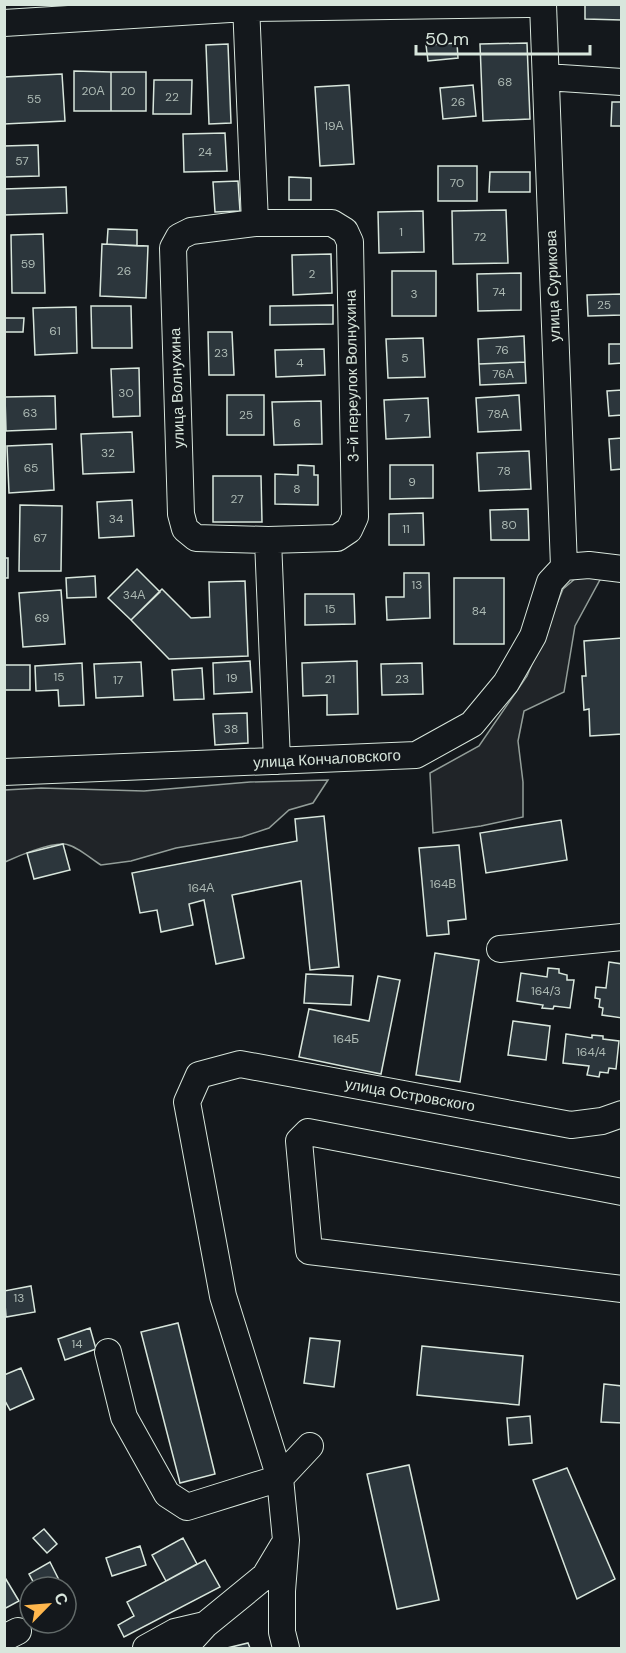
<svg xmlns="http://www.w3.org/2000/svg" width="626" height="1653" font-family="'DM Sans',sans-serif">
	<rect width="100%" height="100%" fill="#14181c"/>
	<path fill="#202428" stroke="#939e99" stroke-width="1.5" d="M582,573l20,3 -27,50 -11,66 -40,19 -6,30 5,41v35l-42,9 -48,7 -3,-60 49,-27 48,-70 36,-87z
		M328,780l-15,23 -24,7 -20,18 -27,9 -66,11 -45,13 -30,4c-10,-6 -25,-20 -37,-21 -15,-1 -46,12 -59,18v-72l36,-2 103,3 106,-9z"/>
	<path fill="#2c363c" stroke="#d8e6dc" stroke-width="1.5" d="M585,4h37v16l-37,-1z
		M457,43l1,15 -30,3 -2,-16z
		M527,43l3,76 -47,2 -3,-77z
		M228,44l3,79 -22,1 -3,-79z
		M74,71l37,1v39h-37z
		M111,72h35v39h-35z
		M62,74l3,47 -61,3v-47z
		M154,80h38l-1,34h-38z
		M349,85l5,79 -34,2 -5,-79z
		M473,85l3,31 -33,3 -3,-31z
		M612,102h10v24h-11z
		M225,133l2,38 -43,1 -1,-38z
		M38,145l1,31 -35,1v-31z
		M438,166h39v35h-39z
		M490,172h40v20h-41z
		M289,177l22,1v22h-22z
		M238,181l2,30 -25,1 -2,-30z
		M66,187l1,26 -63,2v-26z
		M506,210l2,53 -55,1 -1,-53z
		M423,211l1,41 -45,1 -1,-41z
		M108,229l29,1v16l-30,-2z
		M43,234l2,59h-33l-1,-58z
		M102,244l46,2 -2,52 -46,-2z
		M331,254l1,39 -39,2 -1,-40z
		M392,271h44v45h-44z
		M521,273v37l-43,1 -1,-37z
		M622,294v21l-34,1 -1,-21z
		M333,305v19l-63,1v-19z
		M91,306h40l1,42h-40z
		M76,307l1,46 -42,2 -2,-47z
		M4,318h20l-1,14h-19z
		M208,332h24l2,43h-25z
		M524,336l1,26 -46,2 -1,-25z
		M423,338l2,39 -37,1 -2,-39z
		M609,344h13v19l-13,1z
		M324,349l1,26 -49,2 -1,-27z
		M525,362l1,21 -46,2 -1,-21z
		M139,368l1,48 -27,1 -2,-48z
		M622,390v25l-13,1 -2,-25z
		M227,395h37v40h-37z
		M519,395l2,35 -43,2 -2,-34z
		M55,396l1,33 -50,2 -1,-34z
		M428,398l2,39 -44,2 -2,-39z
		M321,401l1,43 -48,1 -2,-43z
		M132,432l2,40 -51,2 -2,-40z
		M622,438v31l-11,1 -2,-31z
		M52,444l2,46 -45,3 -2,-47z
		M529,451l2,38 -52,2 -2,-38z
		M298,465l16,1v9h4v30l-43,-1v-30l23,1z
		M390,465h43v33l-43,1z
		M213,476h48l1,46h-49z
		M132,500l2,36 -35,2 -2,-36z
		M20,505l42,1 -1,65h-42z
		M528,509l1,31h-38l-1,-30z
		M423,513l1,32h-35v-31z
		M4,558h4v20h-4z
		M137,569l23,23 -29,28 -23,-22z
		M404,573h25l1,45 -43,2 -1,-23h18z
		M95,576l1,21 -29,1 -1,-20z
		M454,578h50v66h-50z
		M245,581l3,75 -79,3 -38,-39 31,-31 29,29 19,-1 -1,-35z
		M61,590l4,54 -42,3 -4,-54z
		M305,594h49l1,30 -50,1z
		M622,638v96l-32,2 -1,-27 -5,1 -2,-34h4l-2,-35z
		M250,661l2,31 -38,2 -1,-31z
		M357,661l1,53 -31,1v-20l-24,1 -1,-33z
		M141,662l2,34 -47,2 -2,-34z
		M82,663l2,42 -25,1 -1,-16 -22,1 -1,-25z
		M422,663l1,31 -41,1 -1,-31z
		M4,665h26v25h-26z
		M202,668l2,31 -30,1 -2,-30z
		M247,713l1,30 -33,2 -2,-31z
		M324,816l15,151 -29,3 -9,-89 -69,14 12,63 -28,6 -12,-64 -15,4 4,21 -32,7 -4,-22 -17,3 -8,-40 165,-32 -2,-22z
		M561,820l6,40 -81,13 -6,-40z
		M63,844l7,26 -36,9 -7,-26z
		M459,845l7,74 -18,2 1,13 -22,2 -8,-88z
		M435,953l44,7 -19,122 -44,-7z
		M609,962l13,2v54l-20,-3 1,-7 -4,-1 1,-8 -5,-1 1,-11 10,1z
		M548,968l11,1v4l8,2v5h7l-4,28 -16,-2 -1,3 -11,-1 1,-3 -26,-4 4,-28 26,4z
		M306,974l47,2 -2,29 -47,-2z
		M378,976l22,4 -19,94 -82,-17 10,-48 60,12z
		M513,1021l37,5 -4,34 -38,-5z
		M566,1034l26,4v-3l11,1v3l16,2 -3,28 -7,-1 -1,5 -8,-1 -1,5 -12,-2 2,-9 -26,-3z
		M31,1286l4,26 -29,5 -2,-26z
		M178,1323l37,151 -35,9 -39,-151z
		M90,1328l6,21 -31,11 -7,-21z
		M310,1338l30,3 -6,46 -30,-4z
		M422,1346l101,10 -4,49 -102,-10z
		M21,1368l13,31 -24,11 -6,-11v-24z
		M604,1384l18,2v37l-21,-1z
		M530,1416l2,27 -23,2 -2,-27z
		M409,1465l30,135 -42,9 -30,-135z
		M567,1468l48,111 -38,20 -44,-119z
		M44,1529l13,15 -10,9 -14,-15z
		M183,1538l14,26 -31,17 -14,-26z
		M140,1546l6,19 -34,11 -6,-18z
		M205,1560l15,27 -96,50 -6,-12 16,-9 -7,-14z
		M50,1562l9,18 -12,7h-11l-7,-13z
		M4,1576l15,25 -15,8z
		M248,1643l2,5h-23z"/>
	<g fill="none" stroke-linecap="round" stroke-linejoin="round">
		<defs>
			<path id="minor" d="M246,4l9,219 -64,8 -12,6 -6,11 8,266 4,15 11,9 72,2 9,221
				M543,4l21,563
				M4,23l242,-15 282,-4
				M546,77l76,5
				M255,223h77l13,8 5,11 5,275 -6,13 -12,8 -69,2
				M4,772l412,-17 56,-31 34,-41 27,-47 17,-54 14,-15 25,-2 33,4
				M500,949l122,-12
				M622,1192l-314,-60 -9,9 10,110 313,38
				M108,1352l16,65 43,77 20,13 93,-29 30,-32
				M4,1638l14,-7
				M146,1648l29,-16 30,-7
				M184,1648l21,-23 60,-49 18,-30
				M286,1648l-4,-16v-41l4,-51 -6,-62 -57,-182 -36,-194 12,-27 41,-11 331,61 31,-4 20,-7"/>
		</defs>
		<use href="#minor" stroke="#d8e6dc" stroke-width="28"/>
		<use href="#minor" stroke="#14181c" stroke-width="26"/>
	</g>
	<g text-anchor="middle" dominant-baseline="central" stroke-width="4.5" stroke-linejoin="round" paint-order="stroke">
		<g font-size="12" fill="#adbab4">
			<text x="505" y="82">68</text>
			<text x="93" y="91">20А</text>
			<text x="128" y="91">20</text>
			<text x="172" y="97">22</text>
			<text x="34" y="99">55</text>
			<text x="458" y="102">26</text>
			<text x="334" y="126">19А</text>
			<text x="205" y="152">24</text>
			<text x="22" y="161">57</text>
			<text x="457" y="183">70</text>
			<text x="401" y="232">1</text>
			<text x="480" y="237">72</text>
			<text x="28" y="264">59</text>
			<text x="124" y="271">26</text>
			<text x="312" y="274">2</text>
			<text x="499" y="292">74</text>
			<text x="414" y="294">3</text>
			<text x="604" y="305">25</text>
			<text x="55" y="331">61</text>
			<text x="502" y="350">76</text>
			<text x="221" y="353">23</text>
			<text x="405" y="358">5</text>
			<text x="300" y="363">4</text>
			<text x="503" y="374">76А</text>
			<text x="126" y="393">30</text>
			<text x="30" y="413">63</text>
			<text x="498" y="414">78А</text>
			<text x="246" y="415">25</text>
			<text x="407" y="418">7</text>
			<text x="297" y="423">6</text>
			<text x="108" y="453">32</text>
			<text x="31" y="468">65</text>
			<text x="504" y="471">78</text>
			<text x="412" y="482">9</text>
			<text x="297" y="489">8</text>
			<text x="237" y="499">27</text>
			<text x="116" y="519">34</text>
			<text x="509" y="525">80</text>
			<text x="406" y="529">11</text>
			<text x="40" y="538">67</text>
			<text x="417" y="585">13</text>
			<text x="134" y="595">34А</text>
			<text x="330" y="609">15</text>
			<text x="479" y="611">84</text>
			<text x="42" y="618">69</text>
			<text x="59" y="677">15</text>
			<text x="232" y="678">19</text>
			<text x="330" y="679">21</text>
			<text x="402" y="679">23</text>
			<text x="118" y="680">17</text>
			<text x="231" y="729">38</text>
			<text x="443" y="884">164В</text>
			<text x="201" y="888">164А</text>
			<text x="546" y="991">164/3</text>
			<text x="346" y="1039">164Б</text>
			<text x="591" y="1052">164/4</text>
			<text x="19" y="1298">13</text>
			<text x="77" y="1344">14</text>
		</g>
		<g font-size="15" fill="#d8e6dc" stroke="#14181c">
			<text transform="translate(553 286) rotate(-92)">улица Сурикова</text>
			<text transform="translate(352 376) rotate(-91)">3-й переулок Волнухина</text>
			<text transform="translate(177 388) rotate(-92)">улица Волнухина</text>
			<text transform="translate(327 759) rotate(-3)">улица Кончаловского</text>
			<text transform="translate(410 1095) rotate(10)">улица Островского</text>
		</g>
	</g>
	<rect width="626" height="1653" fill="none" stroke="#d8e6dc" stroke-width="12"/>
	<g transform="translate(48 1605) rotate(65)"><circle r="28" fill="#14181c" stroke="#626a69" stroke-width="1.5"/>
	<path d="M0-4.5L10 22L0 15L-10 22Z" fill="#ffb74d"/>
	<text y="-9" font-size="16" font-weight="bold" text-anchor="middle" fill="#d8e6dc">С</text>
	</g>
	<path d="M416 45v9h174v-9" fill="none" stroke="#d8e6dc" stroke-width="3"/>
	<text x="425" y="45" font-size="18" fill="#d8e6dc" stroke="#14181c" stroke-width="4.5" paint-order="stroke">50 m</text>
</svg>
